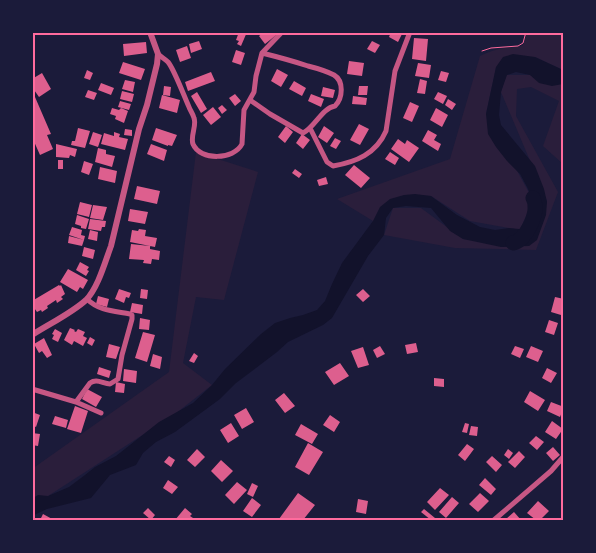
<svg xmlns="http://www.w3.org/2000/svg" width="596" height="553" font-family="'DM Sans',sans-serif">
	<rect width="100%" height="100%" fill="#1b1b3a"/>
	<path fill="#2a1e3b" d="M527,33h36v37l-28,-13 -39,11 -10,46 47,86 -13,30 -50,-9 -39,-25 -27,-1 -31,26 -36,-22 113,-40 30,-103c8,-4 16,-7 25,-8 7,-1 12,0 18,-3z
		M506,75h24l33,9 1,55 -2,3 1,2v20l-20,-18 16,-45 -28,-14 -14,2 -1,27 42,76 -22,58 -81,-2 -71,-13 9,-27h28l42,31 66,7 18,-45 -46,-109z
		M196,152l62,20 -34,128 -28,-3 -13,66 29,22 -37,29 -127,82 -15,4 -1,-31 137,-97z"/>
	<path fill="#12122b" d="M513,54l22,3 28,13v14l-11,2 -13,-3 -9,-8 -14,-3 -9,3 -6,17 -2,23 2,10 34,41 9,23 3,13 -1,13 -9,25 -8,6 -28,1 -38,-8 -13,-8 -19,-23 -25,-2 -13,2 -7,10 -2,17 -16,21 -36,62 -9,7 -35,17 -11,10 -41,31 -16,16 -45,33 -19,10 -13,11 -7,12 -26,10 -19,23 -44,11 -13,6 -1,2v-19l5,-3 10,1 21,-9 16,-12 10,-8 21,-11 43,-34 34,-19 19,-18 13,-16 36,-35 14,-11 15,-5 13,-3 14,-5 8,-9 7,-17 10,-21 31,-42 7,-14 10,-8 14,-4 11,-1 16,2 26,19 23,12 15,3 14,-2 20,2 3,-4 1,-26 -6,-13 -7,-13 -13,-13 -11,-14 -8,-13 -2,-20 10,-47 7,-10z"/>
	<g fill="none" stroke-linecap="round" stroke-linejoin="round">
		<path stroke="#12122b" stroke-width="15" d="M513,243c12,-2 23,-26 22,-37 0,-3 -1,-6 -2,-8"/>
	</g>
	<path fill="#dd5f8e" d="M239,32h8l-6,14 -4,-2 2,-3 -3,-1z
		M262,32h18l-15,12 -6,-8 4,-3z
		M391,32h12l-5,10 -9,-5z
		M414,38l14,1 -2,22 -14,-2z
		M199,41l3,8 -11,4 -2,-9z
		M372,41l8,4 -5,8 -8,-4z
		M146,42l1,11 -23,3 -1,-12z
		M187,46l4,12 -11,4 -4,-12z
		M236,50l9,3 -4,12 -9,-3z
		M349,61l15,2 -2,13 -15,-2z
		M123,62l22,7 -4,11 -22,-7z
		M418,63l13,2 -2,13 -14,-2z
		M277,69l11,6 -7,12 -10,-6z
		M87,70l6,3 -3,7 -6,-2z
		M441,71l8,2 -3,9 -8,-2z
		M211,72l4,9 -27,10 -3,-9z
		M42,73l9,16 -12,8 -7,-10v-8z
		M420,79l7,2 -2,13 -8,-1z
		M125,80l10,2 -2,10 -11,-3z
		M294,81l12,7 -4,8 -13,-7z
		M101,83l13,5 -3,7 -13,-5z
		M164,86l7,1 -1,9 -7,-1z
		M359,86h9l-1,9h-9z
		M323,87l12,3 -2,8 -12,-2z
		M88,90l9,3 -3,7 -9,-3z
		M122,91l12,3 -2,8 -12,-3z
		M197,92l10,17 -6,4 -10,-17z
		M438,92l9,4 -4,8 -9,-5z
		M235,94l6,7 -6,5 -6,-8z
		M311,94l13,5 -3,8 -13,-6z
		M162,95l18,5 -3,13 -18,-5z
		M353,96l14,2 -1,7 -14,-1z
		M35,97l16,37 -4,1 6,14 -13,6 -8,-18v-38z
		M448,99l8,5 -4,6 -7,-5z
		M120,101l11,3 -2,6 -11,-3z
		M410,102l9,4 -7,16 -9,-4z
		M222,105l5,5 -5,4 -4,-6z
		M213,107l8,10 -10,8 -8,-10z
		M112,108l7,2 2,-2 7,3 -4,12 -9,-4 1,-3 -6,-2z
		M436,108l12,7 -6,12 -12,-7z
		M359,124l10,5 -9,16 -10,-5z
		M286,126l7,6 -8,11 -7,-6z
		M324,126l10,7 -7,10 -9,-6z
		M78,128l12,3 -5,17 -14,-3 1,-4h3z
		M156,128l21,7 -5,11 -4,-1v1l-16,-6z
		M125,129l7,1v6l-8,-1z
		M428,130l9,5 -3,5 7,4 -3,7 -16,-10z
		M93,132l9,3 -4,12 -9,-3z
		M114,132l6,2 -1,3 9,2 -3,11 -24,-6 3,-11 10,3z
		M302,134l8,6 -7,9 -7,-6z
		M335,138l6,3 -5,8 -6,-3z
		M398,139l7,5 2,-4 12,8 -10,14 -18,-13z
		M56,144l21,5 -2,8 -5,-2 -1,3 -13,-1z
		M151,144l16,6 -3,11 -17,-7z
		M98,148l8,2v4l9,2 -3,11 -17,-5z
		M390,152l9,6 -4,7 -10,-6z
		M58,160h5v9h-5z
		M84,161l9,3 -4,11 -8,-3z
		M354,165l16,13 -9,10 -16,-13z
		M100,167l17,4 -2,12 -17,-4z
		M295,169l7,5 -3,4 -7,-5z
		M326,177l2,7 -9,2 -2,-6z
		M137,186l23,5 -3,13 -23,-5z
		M80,202l12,3 -3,12 -12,-3z
		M93,205l14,2 -4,13 -13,-2z
		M130,209l18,3 -3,12 -17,-3z
		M77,215l12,4 -3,10 -5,-1v-2l-6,-2z
		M90,219l16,2 -1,6h-3l-1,4 -13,-2z
		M72,227l10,3 -1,5 4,1 -1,4 -15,-5z
		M139,229l7,1 -1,6 12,2 -2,9 -25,-5 2,-12 6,1z
		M90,230l8,2 -1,9 -9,-2z
		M69,236l15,4 -2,6 -14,-3z
		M131,244l19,2v3l10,2 -1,9 -7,-1 -1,5 -8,-1 1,-3 -15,-1z
		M84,247l11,3 -2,9 -11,-3z
		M80,262l9,5 -2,3 2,1 -3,5 -10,-6z
		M68,269l20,11 -5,9 -3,-2 -3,5 -17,-10z
		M59,285l1,1 1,-1 4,9 -4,3 2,2 -6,4 -1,-3 -9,6 1,2 -6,4 -1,-2 -4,2 -5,-7v-4z
		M119,289l12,4 -2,5 -3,-1 -2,6 -9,-4z
		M141,289l7,1 -1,9 -7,-1z
		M363,289l7,7 -7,6 -7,-7z
		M98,296l11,3 -2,8 -11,-3z
		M555,297l9,2v7l-3,9 -10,-3z
		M132,303l11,2 -1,9 -12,-2z
		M140,318l10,2 -1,10 -10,-1z
		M549,320l9,3 -4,12 -9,-3z
		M70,328l5,2 -1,1 2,1 2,-3 7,3 -2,4 4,2 -4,8 -9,-5 -2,4 -8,-5z
		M55,329l7,4 -4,9 -6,-3 2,-4 -2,-1z
		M143,332l12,3 -8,27 -12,-4z
		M90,337l5,3 -3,6 -5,-3z
		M44,338l8,17 -5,3 -5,-7 -3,2 -5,-9z
		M416,343l2,9 -11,2 -2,-9z
		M109,344l11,3 -4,12 -10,-2z
		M380,346l5,8 -8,4 -4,-8z
		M515,346l9,3 -4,9 -9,-4z
		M531,346l12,5 -5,11 -12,-5z
		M363,347l6,18 -11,3 -7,-17z
		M194,353l4,3 -4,7 -5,-2z
		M153,354l9,3 -2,12 -10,-3z
		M340,363l9,13 -15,9 -9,-13z
		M99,367l12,4 -2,7 -12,-4z
		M547,368l10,5 -6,10 -9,-5z
		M124,369l13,2 -1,12 -13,-2z
		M434,378l10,1v8l-10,-1z
		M116,382l9,2 -1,9 -9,-1z
		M87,389l15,8 -6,10 -14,-8z
		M530,391l15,9 -7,11 -14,-9z
		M284,393l11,13 -10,7 -10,-13z
		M551,402l13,5 -4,10 -13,-6z
		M75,406l13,5 -7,22 -14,-4z
		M246,408l8,14 -12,7 -8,-14z
		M32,412l8,3 -4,12 -4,-2z
		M330,415l10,7 -6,10 -11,-7z
		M55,416l13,4 -2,8 -14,-4z
		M552,421l11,8 -7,10 -11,-7z
		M231,423l8,13 -11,7 -8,-13z
		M465,423l4,1 -2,9 -5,-1z
		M301,424l17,10 -6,10 -17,-9z
		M471,426l7,1 -1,9 -8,-1z
		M32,433l8,1 -2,12 -6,-1z
		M536,436l8,6 -7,8 -8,-7z
		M308,443l15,9 -14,23 -14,-8z
		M467,444l7,5 -9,12 -7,-6z
		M553,447l7,8 -7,6 -7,-8z
		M197,449l8,8 -10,10 -8,-7z
		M508,449l5,4 -4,6 -5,-4z
		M519,451l6,6 -10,11 -7,-6z
		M169,456l6,4 -4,7 -7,-5z
		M492,456l10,9 -6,7 -10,-10z
		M221,460l12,11 -11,11 -11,-11z
		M485,478l11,11 -5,6 -12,-10z
		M168,480l10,7 -6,7 -9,-6z
		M237,482l10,8 -13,14 -9,-9z
		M252,483l6,3 -5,11 -6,-3z
		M440,488l9,7 -14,15 -8,-8z
		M298,493l17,12 -12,15h-22l-2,-1z
		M480,493l9,8 -11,11 -9,-8z
		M452,497l7,6 -13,15 -7,-6z
		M252,498l9,7 -9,12 -9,-6z
		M358,499l10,2 -2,13 -10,-2z
		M538,501l11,10 -9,9h-4l-9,-7z
		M148,508l7,7 -4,5 -8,-7z
		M185,508l7,6 -2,2 3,2 -2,2h-16z
		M424,509l11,9 -2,2h-2l-10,-8z
		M514,512l7,8h-14l-1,-1z
		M43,514l11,6h-14z"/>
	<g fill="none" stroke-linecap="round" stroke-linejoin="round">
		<path stroke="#ff6b9d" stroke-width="1" d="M482,51l9,-3 27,-2 5,-3 3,-11"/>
		<path stroke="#c65784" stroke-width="5" d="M158,54c3,3 7,5 10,8 6,7 16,34 21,45 1,3 4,7 5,11 3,8 -4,18 -1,26 7,17 41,16 49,0l2,-34 10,-18 2,-16 6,-23
			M250,100l20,14 33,19c12,-6 19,-25 32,-27 8,-8 9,-25 -1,-31 -8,-4 -18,-7 -26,-9 -15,-5 -30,-9 -46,-13l20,-21
			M310,128l17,34 6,4c23,-4 43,-12 53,-35l9,-60 15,-39
			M32,389l44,13 25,11
			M76,402l14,-19c7,-5 13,1 20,1l8,-5 4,-24 10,-36v-4l-2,-1c-16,-3 -31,-3 -43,-15
			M494,520l57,-49 13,-15"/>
		<path stroke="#c65784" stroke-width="6" d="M32,335c17,-11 40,-22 54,-35 12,-12 19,-38 25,-54l28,-117 8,-24 10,-41 1,-10 -8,-22"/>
	</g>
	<rect width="596" height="553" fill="none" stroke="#1b1b3a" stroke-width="68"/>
	<rect x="34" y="34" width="528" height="485" fill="none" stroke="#ff6b9d" stroke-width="2"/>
</svg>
